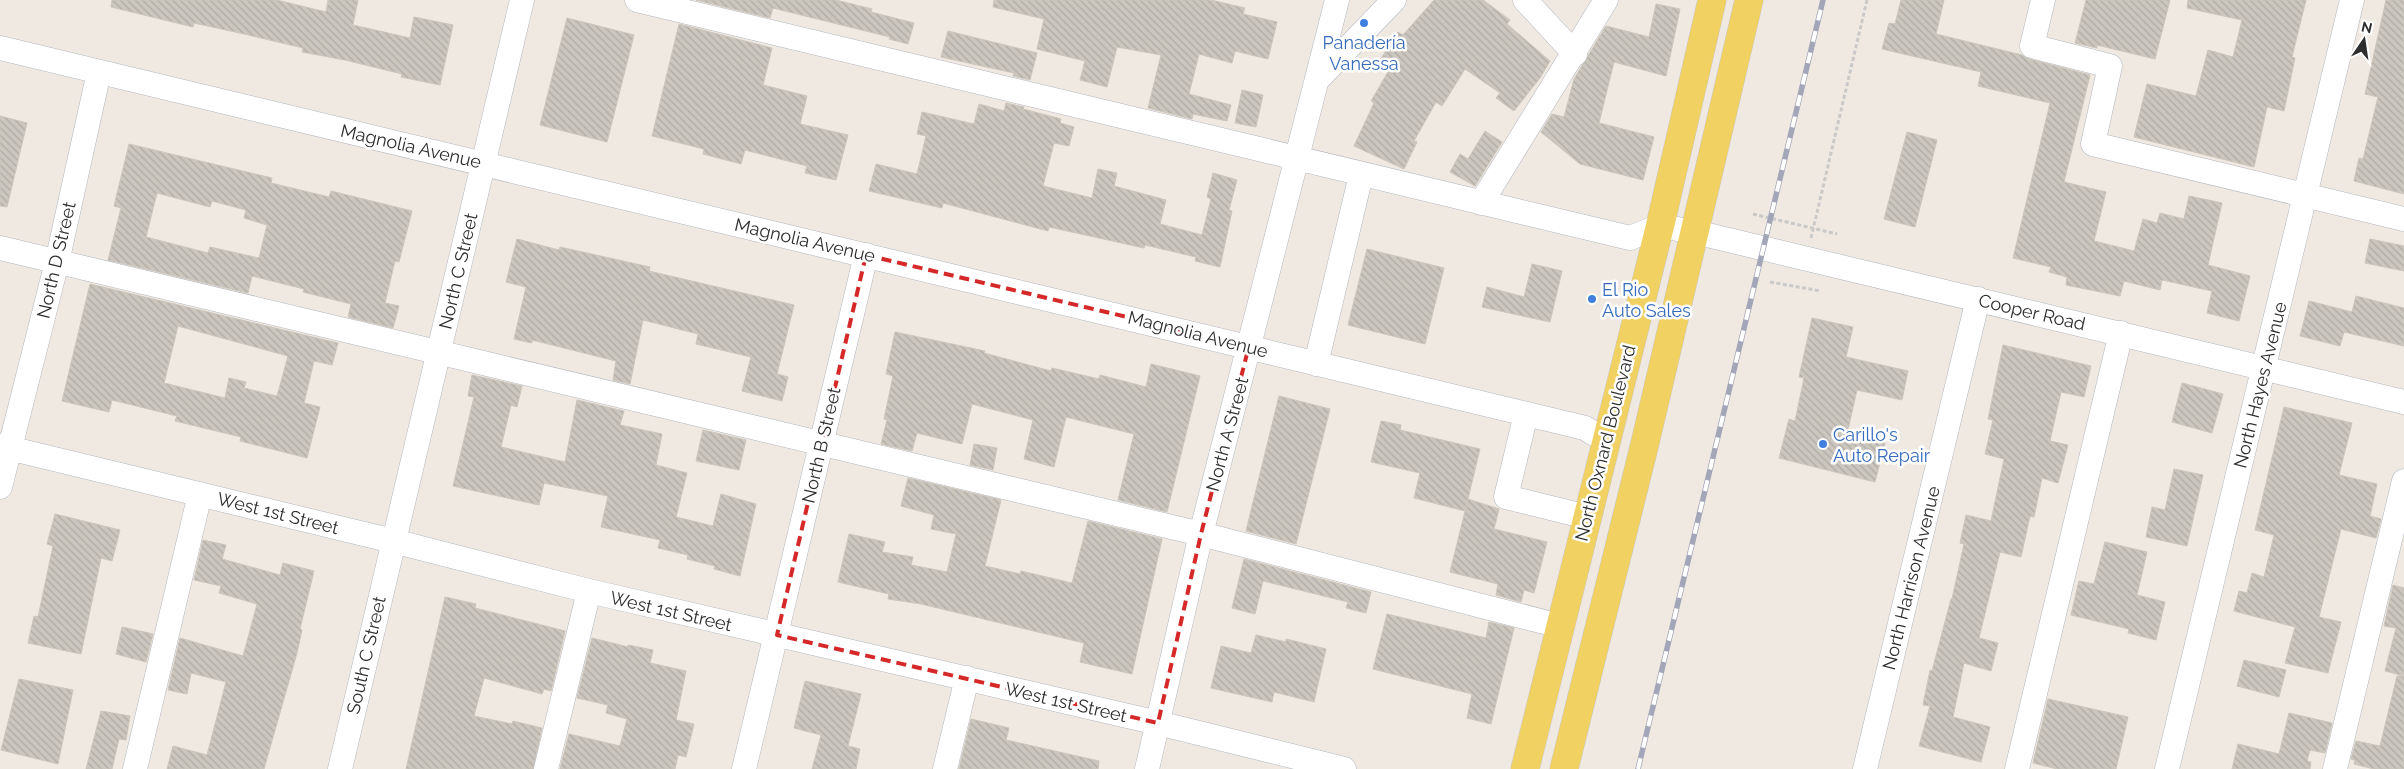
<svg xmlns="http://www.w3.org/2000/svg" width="2404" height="769" font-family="Raleway,sans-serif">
	<defs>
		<pattern id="building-back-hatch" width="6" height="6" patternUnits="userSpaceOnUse" patternTransform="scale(1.25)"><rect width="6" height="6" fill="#cbc7bf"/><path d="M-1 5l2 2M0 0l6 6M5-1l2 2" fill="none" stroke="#afaba4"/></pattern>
	</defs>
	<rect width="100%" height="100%" fill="#efe9e1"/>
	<path fill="url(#building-back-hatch)" stroke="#cbc5ba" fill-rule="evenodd" d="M112,0h165l49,12 2,-12h30l-5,25 57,13 4,-21 39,8 -13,60 -39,-8 1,-3 -57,-14 -43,-8 1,-4 -59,-14 -50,-11 -1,4 -82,-20z
		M696,0h140l36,9 -1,3 43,11 -6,21 -19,-5 1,-2 -117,-29 -3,10z
		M994,0h217l34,8 -2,6 34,8 -9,37 -33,-8 -3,12 -33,-9 -10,40 42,11 -4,16 -34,-7 -1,5 -44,-11 13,-53 -44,-8 -10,40 -27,-7 5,-19 -48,-12 7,-30 -51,-12z
		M1434,0h49l27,20 -3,4 43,37 -10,17 -26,33 -18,-13 4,-5 -35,-24 -23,37 -6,-4 -22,39 3,1 -13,27 -50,-23 20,-43 -3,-2 17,-29 -11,-7 21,-33 5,3z
		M1901,0h43l-8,34 86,21 7,4 61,16 -26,107 42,10 -12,49 40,10 9,-32 14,4 3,-10 24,6 5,-23 33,7 -14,62 42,11 -11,45 -32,-8 5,-22 -50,-11 -2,10 -36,-9 -4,15 -54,-11 1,-8 -18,-5 2,-5 -38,-9 37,-155 -72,-17 3,-14 -99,-23 7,-26 6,1z
		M2086,0h84l-15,59 -58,-14v3l-22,-5z
		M2188,0h118l-14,57 3,1 -11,53 -17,-4 -13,60 -120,-30 13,-53 49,12 12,-46 25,7 9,-37 -55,-12z
		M2386,0h18v194l-50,-13 5,-23 4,1 15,-62 -13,-3z
		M1656,4l24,5 -14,67 -52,-14 -15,61 55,14 -11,43 -63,-16 -39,-32 11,-18 12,3 10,-38 32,-53 43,11z
		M567,18l67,17 -27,107 -67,-17z
		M679,24l93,24 -9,37 44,11 -7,28 48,11 -12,45 -31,-7 2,-7 -62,-16 -4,14 -38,-10 1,-5 -52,-13z
		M948,31l89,22 -7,27 -17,-4 1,-3 -73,-16z
		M1242,90l21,5 -7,32 -21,-4z
		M1006,103l18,4 -1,2 38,10 -1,4 14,4 -5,19 -15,-3 -11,43 49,12 6,-29 19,4 -3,13 52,14 -6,24 42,11 9,-36 -4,-2 6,-24 24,7 -8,30 3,1 -12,56 -25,-6 1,-4 -51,-12 -1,3 -95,-21 -1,4 -105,-28 -1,5 -73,-17 7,-27 41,10 9,-38 -9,-2 5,-22 52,12 5,-20 25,7z
		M0,116l27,7 -20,84 -7,-1z
		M1485,131l17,11 -27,44 -25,-14 10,-18 8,5z
		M1907,132l30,8 -22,87 -31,-8z
		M129,144l143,34 -1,5 58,14 2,-6 81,20 -13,51 -4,-1 -10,42 14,3 -6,22 -45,-11 3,-13 -48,-12 1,-3 -52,-13 -4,17 -140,-33 13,-52 -7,-2zM157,193l53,14 2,-6 34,9 -2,8 23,7 -8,33 -49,-11 -2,6 -62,-16z
		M517,239l42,11 1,-3 90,20 -1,4 145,34 -17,69 11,3 -6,24 -40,-10 9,-34 -55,-13 2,-10 -55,-14 -13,64 -17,-4 3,-19 -84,-21v3l-18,-4 12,-52 -20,-5z
		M2370,239l34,7v25l-39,-8z
		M1367,249l77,19 -19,76 -77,-19z
		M1532,264l30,7 -12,51 -68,-15 5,-20 37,10z
		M90,284l248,59 -6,22 -18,-4 -10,42 16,4 -13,51 -67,-17 1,-4 -66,-16 2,-5 -65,-16 -3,12 -47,-11zM178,326l110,30 -11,40 -33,-8 2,-6 -17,-4 -4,20 -61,-15z
		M2356,296l48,12v38l-60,-14 -4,14 -40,-10 9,-35 43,11z
		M1812,318l41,9 -7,30 62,14 -6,29 -45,-10 -10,44 38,9 -10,39 -96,-24 10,-39 6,2 9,-43 -5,-1z
		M895,332l90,19 -1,2 67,18 1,-3 47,11 1,-4 46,12 5,-23 49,12 -33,136 -49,-12 16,-66 -68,-17 -12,50 -30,-8 9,-39 -61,-16 -10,40 -45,-11 -5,18 -31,-7 6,-24 -3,-1 9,-43 -7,-2z
		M2003,345l88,21 -7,31 -23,-5 -11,49 18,4 -10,38 -16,-5 -8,39 -4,-1 -9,41 -21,-5 -21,86 19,5 -7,28 -27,-8 -11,54 37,10 -9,35 -62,-16 11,-40 -7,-1 7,-35 2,1 19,-72h1l12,-55 -4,-1 6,-28 25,6 13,-62 -19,-5 8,-34 -5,-1z
		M472,375l50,11 -5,21 -6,-2 -10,42 64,15 12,-62 47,11 -4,14 42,9 -6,31 31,8 -11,44 37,9 8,-32 35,10 -16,72 -26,-7 1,-3 -28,-7 1,-4 -30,-7 2,-8 -59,-13 7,-31 -64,-13 -5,22 -86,-19 21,-89 -6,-1z
		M2182,383l41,11 -11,39 -40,-11z
		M1279,396l51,13 -34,135 -50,-13z
		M2284,407l68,16 -13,52 38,9 -7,32 11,3 -5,19 -35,-9 -22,88 22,5 -13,51 -43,-10 10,-36 -61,-16 5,-20 8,2 5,-20 12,4 10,-42 -19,-5z
		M1381,421l20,4 -1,5 80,19 -15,62 -51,-13 6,-25 -49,-11z
		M703,430l43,10 -7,30 -43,-9z
		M974,444l23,4 -4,22 -23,-5z
		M2174,469l29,6 -16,71 -41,-9 6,-30 13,3z
		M908,478l93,22 -16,66 35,8 1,-3 51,12 16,-62 74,18 -30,135 -52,-12 4,-19 -163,-39 -33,-5 1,-5 -51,-12 11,-48 36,8 -3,10 31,5 -2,8 36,7 9,-38 -25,-5 3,-14 -33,-9z
		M1468,499l31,10 -5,20 53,13 -13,51 -10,-3 -3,12 -25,-7 2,-11 -48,-12z
		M55,514l65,16 -8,31 -11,-3 -20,96 -53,-11 6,-27 4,1 15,-71 -6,-2z
		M203,540l23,5 -4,14 58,16 3,-12 31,8 -14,58 2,1 -5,23 -33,116h-97l6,-23 34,9 19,-73 -35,-9 -4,21 -19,-4 12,-52 63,18 14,-52 -38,-11 2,-7 -27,-6z
		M2105,542l42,10 -10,43 28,7 -9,38 -28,-7 1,-4 -58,-14 8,-34 15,3z
		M1244,559l127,33 -5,21 -20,-5 2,-6 -85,-21 -8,33 -23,-6z
		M2393,585l11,3v88l-19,-5 11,-43 -12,-2z
		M445,597l31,7 -1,4 90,23 -14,60 -7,-2 -2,5 -58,-16 -10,38 38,8 1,-3 29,7 -9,41h-127z
		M1387,614l99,24 3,-16 25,6 -23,96 -24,-6 5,-24 -99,-25z
		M122,627l31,7 -7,28 -30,-8z
		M1256,635l30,7v-3l40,10 -12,53 -40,-10 -2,10 -61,-14 10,-42 30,7z
		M592,638l36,9v-2l25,5 -3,13 36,8 -10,49 18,4 -8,33 -8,-2 -3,14h-115l9,-35 51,12 7,-27 -21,-6 2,-8 -31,-7z
		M2244,660l42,10 -7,27 -42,-11z
		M2397,676h7v93h-30l-20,-5 1,-4 -4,-1 5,-18 24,5z
		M19,679l54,11 -15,74 -57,-14z
		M805,681l56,13 -13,52 12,3 -4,20h-44l9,-34 -27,-7z
		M2048,699l80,18 -12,52h-59l-24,-6z
		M101,711l29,5 -4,24 -7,-1 -7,30h-26z
		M2289,713l43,10 -7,30 -15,-3 -3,11 4,1 -1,7h-78l6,-25 41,10z
		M971,719l38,9 -3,12 93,21 -1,8h-139z"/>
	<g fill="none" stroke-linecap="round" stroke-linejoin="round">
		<defs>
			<path id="minor" d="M637,0l993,238 30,-12 35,6 709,170
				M1525,0l50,54
				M2043,0l-11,46 78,20 -17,78 311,75
				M0,48l1585,380 21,13
				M1318,79l76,-79
				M1481,203l125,-203
				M0,248l1201,286 359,92
				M1316,364l45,-189
				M1526,414l-20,83 81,20
				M0,446l393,95 196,50 569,132 186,46
				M0,487l57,-225 42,-190
				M135,769l65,-275
				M340,769l182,-769
				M546,769l43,-178
				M744,769l122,-514
				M945,769l22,-91
				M1147,769l54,-235 136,-534
				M1865,769l113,-470
				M2017,769l104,-436
				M2167,769l185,-769
				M2335,769l69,-288"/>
			<path id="major" d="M1525,769l135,-543 52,-226
				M1564,769l81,-326 104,-443"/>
		</defs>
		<use href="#minor" stroke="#b4b7c1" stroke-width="25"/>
		<use href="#major" stroke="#c9c9c9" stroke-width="29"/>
		<path stroke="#c9c9c9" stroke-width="3" stroke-dasharray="4 2.5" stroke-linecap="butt" d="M1753,214l84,20
			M1811,238l56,-238
			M1770,282l51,9"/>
		<use href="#minor" stroke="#fff" stroke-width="24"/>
		<use href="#major" stroke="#f2d163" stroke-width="28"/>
		<defs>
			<path id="rail" d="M1638,769l185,-769"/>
		</defs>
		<use href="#rail" stroke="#a3a6b8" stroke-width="5.5"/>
		<use href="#rail" stroke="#fff" stroke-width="4" stroke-dasharray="11" stroke-linecap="butt"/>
	</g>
	<path fill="none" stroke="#d62828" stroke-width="4" stroke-dasharray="10 6" stroke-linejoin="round" d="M866,255l383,91 -48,188 -43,189 -381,-88z"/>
	<g fill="#3f7fe0" stroke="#fff" stroke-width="2">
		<circle cx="1364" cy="23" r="5"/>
		<circle cx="1592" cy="299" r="5"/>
		<circle cx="1823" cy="444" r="5"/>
	</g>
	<g text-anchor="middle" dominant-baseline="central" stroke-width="5" stroke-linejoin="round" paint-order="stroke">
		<g font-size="18" fill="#366cbe" stroke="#fff" text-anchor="start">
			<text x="1364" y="42" text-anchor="middle">Panadería<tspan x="1364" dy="21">Vanessa</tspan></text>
			<text x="1602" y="289">El Rio<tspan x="1602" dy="21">Auto Sales</tspan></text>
			<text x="1833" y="434">Carillo's<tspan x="1833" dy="21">Auto Repair</tspan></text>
		</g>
		<g font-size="18" fill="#2e2e2e" stroke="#fff">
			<text transform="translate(411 146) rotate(13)">Magnolia Avenue</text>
			<text transform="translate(805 240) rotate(13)">Magnolia Avenue</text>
			<text transform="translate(56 260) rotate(-77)">North D Street</text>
			<text transform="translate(458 271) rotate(-77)">North C Street</text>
			<text transform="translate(2032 312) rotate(13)">Cooper Road</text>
			<text transform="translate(1198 334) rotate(14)">Magnolia Avenue</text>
			<text transform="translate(2260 385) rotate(-76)">North Hayes Avenue</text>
			<text transform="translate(1227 434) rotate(-75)">North A Street</text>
			<text transform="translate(1605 443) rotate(-76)">North Oxnard Boulevard</text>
			<text transform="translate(821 445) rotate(-77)">North B Street</text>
			<text transform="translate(278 513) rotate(14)">West 1st Street</text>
			<text transform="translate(1911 578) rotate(-76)">North Harrison Avenue</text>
			<text transform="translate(671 611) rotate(13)">West 1st Street</text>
			<text transform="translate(366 655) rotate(-77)">South C Street</text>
			<text transform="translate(1066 702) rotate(13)">West 1st Street</text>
		</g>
	</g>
	<g transform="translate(2364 40) rotate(13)" stroke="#ffffff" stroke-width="4" paint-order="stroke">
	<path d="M0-4L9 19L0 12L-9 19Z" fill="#2e2e2e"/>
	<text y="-8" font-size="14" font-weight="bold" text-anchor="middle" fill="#2e2e2e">N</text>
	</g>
</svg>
